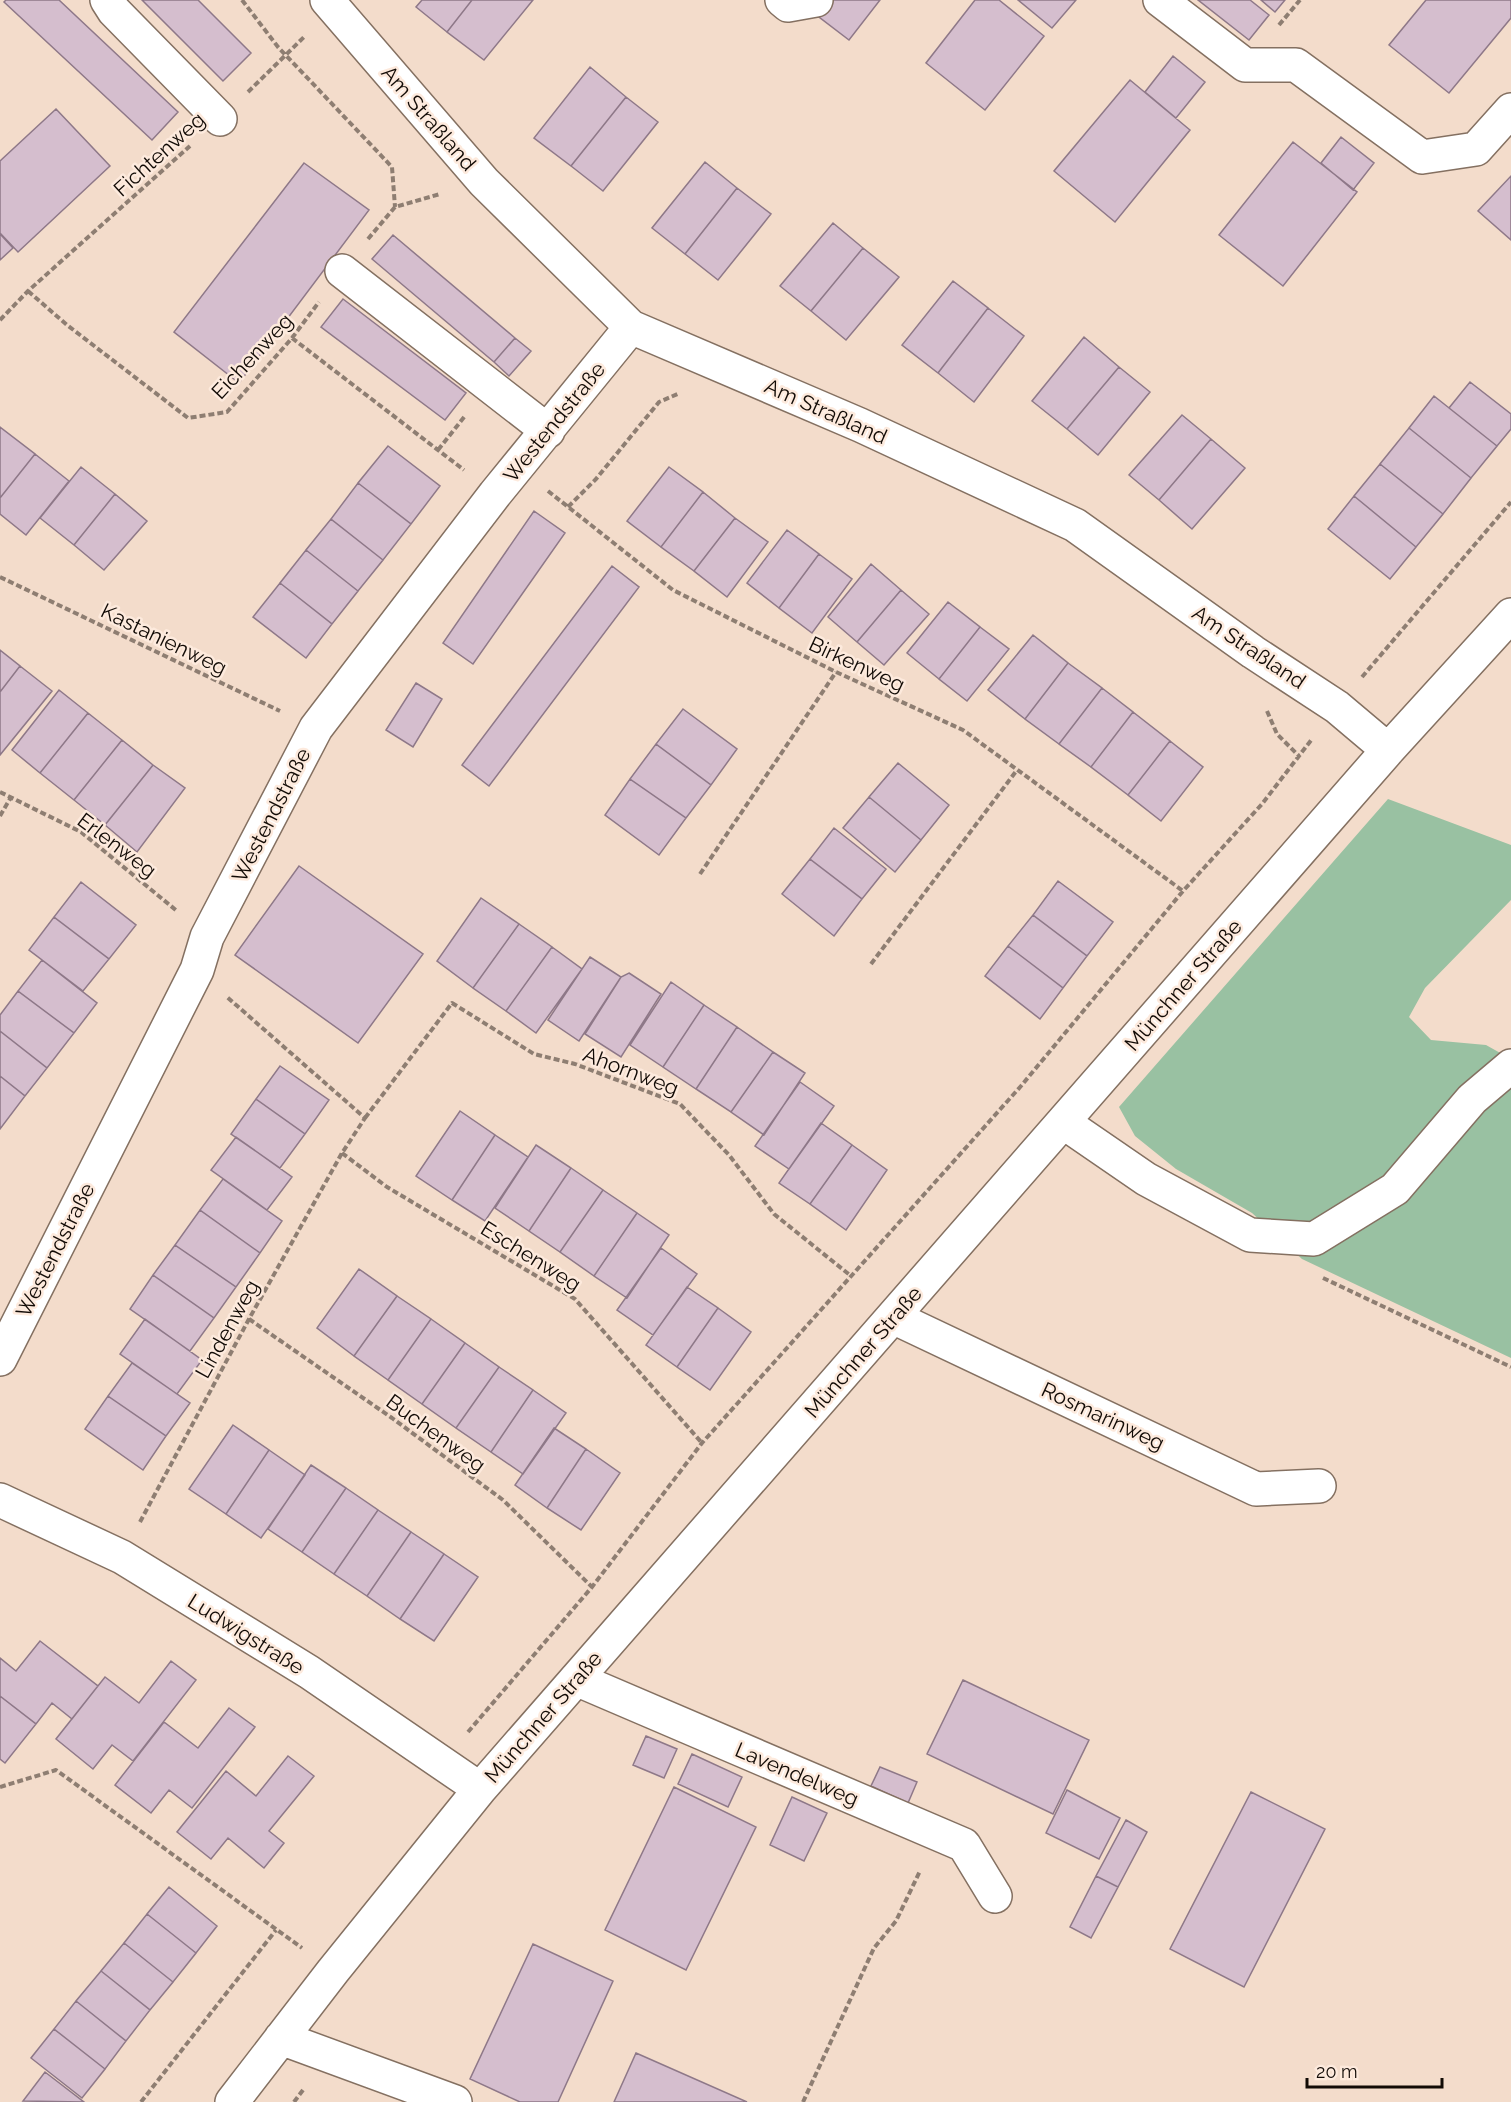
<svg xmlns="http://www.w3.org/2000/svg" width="1511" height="2102" font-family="Raleway,sans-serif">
	<rect width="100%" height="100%" fill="#f3dccb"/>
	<path fill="#99c1a2" d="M1388,799l123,46v55l-86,88 -16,29 22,23 55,5 25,14v299l-209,-99 -50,-46 -76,-44 -41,-33 -16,-29z"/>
	<path fill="#d5bece" stroke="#8e7888" stroke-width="1.5" d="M6,0h53l119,112 -26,28 -148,-138z
		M142,0h56l53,53 -28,28z
		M422,0h50l-25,32 -31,-25z
		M472,0h61l-49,60 -37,-28z
		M832,0h48l-31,40 -30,-23z
		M975,0h24l45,36 -59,74 -59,-47z
		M1018,0h58l-24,28z
		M1198,0h52l19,15 -20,25z
		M1261,0h24l-10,12z
		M1426,0h85v18l-62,75 -60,-48z
		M1173,56l32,26 -29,36 -31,-26z
		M590,67l36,30 -55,69 -37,-28z
		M1130,80l60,50 -75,92 -61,-51z
		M626,97l32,25 -55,69 -32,-25z
		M56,109l54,57 -92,86 -18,-19v-72z
		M1341,137l33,26 -21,27 -32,-27z
		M1293,142l64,50 -74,94 -64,-51z
		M705,162l32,26 -52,66 -33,-26z
		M304,163l65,47 -130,173 -65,-51z
		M1511,176v64l-33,-29z
		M737,188l34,26 -53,66 -33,-26z
		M833,223l30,25 -52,63 -31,-25z
		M0,234l13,14 -13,12z
		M393,235l122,103 -21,24 -122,-103z
		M863,248l36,29 -53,63 -35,-29z
		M953,281l35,27 -50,65 -36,-28z
		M343,299l123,94 -21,27 -124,-93z
		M988,308l36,28 -50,66 -36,-29z
		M1084,337l35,30 -52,62 -35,-28z
		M515,338l16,13 -22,25 -15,-14z
		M1119,367l31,25 -52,63 -31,-26z
		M1470,382l41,32v15l-14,17 -48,-38z
		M1434,396l63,50 -26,32 -62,-50z
		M1182,415l29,24 -52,61 -30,-25z
		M0,427l35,27 -35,44z
		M1409,428l62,50 -28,36 -63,-50z
		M1211,439l34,29 -53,61 -33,-29z
		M388,446l52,40 -29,38 -53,-41z
		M35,454l34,27 -43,54 -26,-21v-16z
		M1380,464l63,50 -27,33 -62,-51z
		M81,467l34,27 -41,51 -34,-27z
		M669,467l34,25 -42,55 -34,-26z
		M358,483l53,41 -28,36 -52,-41z
		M703,492l32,26 -41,53 -33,-24z
		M115,494l32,27 -43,49 -30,-25z
		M1354,496l62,51 -26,32 -62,-50z
		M534,511l31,22 -92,131 -30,-21z
		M735,518l33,24 -41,55 -33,-26z
		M331,519l52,41 -25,31 -52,-41z
		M787,530l32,24 -40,54 -32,-25z
		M306,550l52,41 -26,33 -52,-41z
		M819,554l33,25 -40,54 -33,-25z
		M871,564l30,26 -44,52 -29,-25z
		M612,566l27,21 -150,199 -27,-21z
		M280,583l52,41 -26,34 -53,-41z
		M901,590l28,24 -45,51 -27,-23z
		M948,602l32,25 -41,52 -32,-26z
		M980,627l29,22 -42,52 -28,-22z
		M1033,635l35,28 -43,56 -37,-29z
		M0,650l20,16 -20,26z
		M1068,663l34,25 -43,56 -34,-25z
		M20,666l32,25 -52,64v-63z
		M416,683l26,16 -29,48 -27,-17z
		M1102,688l31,24 -42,55 -32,-23z
		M59,690l29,23 -48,60 -28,-23z
		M683,709l54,40 -26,36 -55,-41z
		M1133,712l37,29 -42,54 -37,-28z
		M88,713l34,27 -48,60 -34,-27z
		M122,740l31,25 -48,60 -31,-25z
		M1170,741l33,26 -42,54 -33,-26z
		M656,744l55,41 -25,33 -56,-39z
		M898,763l51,42 -28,35 -52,-43z
		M153,765l32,23 -48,64 -32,-27z
		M630,779l56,39 -27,37 -54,-40z
		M869,797l52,43 -26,32 -52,-44z
		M834,828l52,41 -24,30 -52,-40z
		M810,859l52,40 -28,37 -52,-42z
		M299,866l124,88 -65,89 -123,-88z
		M1058,881l55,41 -26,34 -54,-41z
		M81,882l55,43 -27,34 -55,-42z
		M481,898l38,26 -46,64 -36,-27z
		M1033,915l54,41 -24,32 -55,-42z
		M54,917l55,42 -26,32 -54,-41z
		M519,924l33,23 -46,64 -33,-23z
		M1008,946l55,42 -23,31 -55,-43z
		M552,947l30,22 -46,64 -30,-22z
		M590,957l31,20 -42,64 -31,-21z
		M42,960l55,43 -23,30 -56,-42z
		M629,973l32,21 -40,63 -36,-23 36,-57z
		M671,982l33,23 -41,62 -33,-22z
		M18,991l56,42 -27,35 -47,-37v-16z
		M704,1005l33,22 -41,62 -33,-22z
		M737,1027l36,25 -42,60 -35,-23z
		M0,1031l47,37 -22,28 -25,-20z
		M773,1052l32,21 -41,62 -33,-23z
		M280,1066l49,34 -24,34 -49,-35z
		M0,1076l25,20 -25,33z
		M800,1082l34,24 -45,63 -34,-23z
		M256,1099l49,35 -25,34 -49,-34z
		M460,1111l35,24 -43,65 -36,-24z
		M821,1123l31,22 -42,59 -31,-21z
		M495,1135l33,22 -43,64 -33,-21z
		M236,1137l56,40 -25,33 -56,-40z
		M536,1145l35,23 -42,63 -34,-23z
		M852,1145l35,25 -41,60 -36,-26z
		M571,1168l32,22 -43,62 -31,-21z
		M223,1179l59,42 -22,32 -60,-43z
		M603,1190l34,23 -43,63 -34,-24z
		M200,1210l60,43 -24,34 -61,-42z
		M637,1213l32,22 -42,63 -33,-22z
		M175,1245l61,42 -22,31 -61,-43z
		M661,1248l36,26 -44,61 -36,-25z
		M359,1269l38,27 -43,60 -37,-28z
		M153,1275l61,43 -24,33 -60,-42z
		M687,1287l31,21 -41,59 -31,-22z
		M397,1296l34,23 -43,61 -34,-24z
		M718,1308l33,24 -41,58 -33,-23z
		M145,1319l57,41 -25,34 -57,-40z
		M431,1319l34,24 -43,61 -34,-24z
		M465,1343l34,24 -43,61 -34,-24z
		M132,1363l58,40 -24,33 -58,-40z
		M499,1367l34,23 -42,62 -35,-24z
		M533,1390l33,23 -43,61 -32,-22z
		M108,1396l58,40 -23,34 -58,-41z
		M233,1425l36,25 -43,64 -37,-25z
		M554,1428l32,21 -39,59 -32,-23z
		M586,1449l34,24 -39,57 -34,-22z
		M269,1450l36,25 -44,63 -35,-24z
		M311,1465l35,23 -44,64 -34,-23z
		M346,1488l32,22 -44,64 -32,-22z
		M378,1510l33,22 -44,64 -33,-22z
		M411,1532l33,22 -44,65 -33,-23z
		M444,1554l34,23 -44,64 -34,-22z
		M40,1641l58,45 -26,33 -20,-16 -16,21 -36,-28v-38l16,13z
		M171,1661l25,19 -63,81 -21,-16 -19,24 -37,-30 49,-62 34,26z
		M963,1680l126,60 -36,74 -126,-60z
		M0,1696l36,28 -31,39 -5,-4z
		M229,1708l26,19 -63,81 -23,-18 -18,23 -36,-28 49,-63 34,26z
		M646,1736l31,13 -13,29 -31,-13z
		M692,1754l50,23 -14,30 -50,-23z
		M288,1756l26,20 -45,55 15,12 -20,25 -36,-30 -17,21 -34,-27 49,-61 30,25z
		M880,1767l37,15 -9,21 -37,-17z
		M674,1787l82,40 -70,143 -81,-40z
		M1067,1790l53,28 -21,41 -53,-26z
		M1251,1792l74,37 -81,158 -74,-38z
		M792,1797l35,16 -23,48 -34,-16z
		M1126,1820l21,12 -29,55 -22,-11z
		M1096,1876l22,11 -27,51 -21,-11z
		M169,1887l48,39 -21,27 -49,-39z
		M147,1914l49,39 -23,29 -49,-39z
		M124,1943l49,39 -23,28 -49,-39z
		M533,1944l80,37 -55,121h-38l-50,-23z
		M101,1971l49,39 -24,31 -50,-40z
		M76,2001l50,40 -21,28 -51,-40z
		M54,2029l51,40 -23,29 -51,-40z
		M636,2053l111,49h-133z
		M45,2072l39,30 -61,-1z"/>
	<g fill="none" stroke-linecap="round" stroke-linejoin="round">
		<defs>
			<path id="minor" d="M107,0l7,11 106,108
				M327,0l157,182 147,145 229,98 215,100 178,127 84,55 51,43
				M782,0l6,5 28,-5
				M1160,0l85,65h51l126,92 54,-8 35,-39
				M342,271l206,160
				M1063,1122l83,57 104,56 64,4 81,-50 77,-90 39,-33
				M893,1317l363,172 63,-3
				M0,1359l197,-389 10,-33 109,-209 179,-234 136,-167
				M0,1500l122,57 187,115 171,117
				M576,1679l388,166 31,51
				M281,2038l174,64
				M232,2102l101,-131 147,-182 908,-1039 123,-135"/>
		</defs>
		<use href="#minor" stroke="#847061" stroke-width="36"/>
		<path stroke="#8e7e72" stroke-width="4" stroke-dasharray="6 3" stroke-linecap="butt" d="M242,0l36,47 114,120 3,40
			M1279,25l21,-25
			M248,92l57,-56
			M368,239l27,-32 45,-13
			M28,291l39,34 121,93 39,-6 65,-74 27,-36
			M0,320l28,-29 162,-145
			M292,338l172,132
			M438,450l27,-34
			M548,491l125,99 163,82 127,58 220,161
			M568,507l28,-28 63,-77 21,-9
			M0,577l280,134
			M1362,677l149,-175
			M1267,711l10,23 22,22
			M0,792l81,40 96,79
			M0,816l11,-19
			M700,874l136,-202
			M871,964l146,-194
			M365,1118l87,-115 82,51 41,10 105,40 49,51 45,59 77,62
			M342,1153l45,34 188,112 127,144
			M1323,1278l188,89
			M249,1319l143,99 111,82 89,87
			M140,1522l109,-203 93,-166 23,-35 -138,-121
			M468,1732l124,-145 110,-144 319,-357 162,-195 79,-87 50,-65
			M0,1787l56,-17 246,178
			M141,2102l135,-172
			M294,2102l9,-12
			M803,2102l71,-154 22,-27 24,-50"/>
		<use href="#minor" stroke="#fff" stroke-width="33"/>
	</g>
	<g text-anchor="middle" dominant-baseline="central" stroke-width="5" stroke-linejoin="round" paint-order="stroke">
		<g font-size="21" fill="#110a05" stroke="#fdeadd">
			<text transform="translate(429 118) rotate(49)">Am Straßland</text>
			<text transform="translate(159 154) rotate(-42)">Fichtenweg</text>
			<text transform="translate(252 356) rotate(-47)">Eichenweg</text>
			<text transform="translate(826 411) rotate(24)">Am Straßland</text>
			<text transform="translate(554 422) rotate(-51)">Westendstraße</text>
			<text transform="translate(164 639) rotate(26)">Kastanienweg</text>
			<text transform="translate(1249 647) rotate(34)">Am Straßland</text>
			<text transform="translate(857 664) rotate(25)">Birkenweg</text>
			<text transform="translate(271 815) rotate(-63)">Westendstraße</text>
			<text transform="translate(117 845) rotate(37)">Erlenweg</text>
			<text transform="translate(1183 985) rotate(-49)">Münchner Straße</text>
			<text transform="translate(631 1071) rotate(21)">Ahornweg</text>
			<text transform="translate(55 1250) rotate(-63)">Westendstraße</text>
			<text transform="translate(531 1256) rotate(32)">Eschenweg</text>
			<text transform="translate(227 1329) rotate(-61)">Lindenweg</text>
			<text transform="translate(863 1352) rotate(-49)">Münchner Straße</text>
			<text transform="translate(1103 1416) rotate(25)">Rosmarinweg</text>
			<text transform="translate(436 1433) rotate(36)">Buchenweg</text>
			<text transform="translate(246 1634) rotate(32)">Ludwigstraße</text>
			<text transform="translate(543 1717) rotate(-49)">Münchner Straße</text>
			<text transform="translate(797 1774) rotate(23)">Lavendelweg</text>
		</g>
	</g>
	<path d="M1307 2078v9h135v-9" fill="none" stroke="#110a05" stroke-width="3"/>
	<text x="1316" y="2078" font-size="18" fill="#110a05" stroke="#fdeadd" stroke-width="4.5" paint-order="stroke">20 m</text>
</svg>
